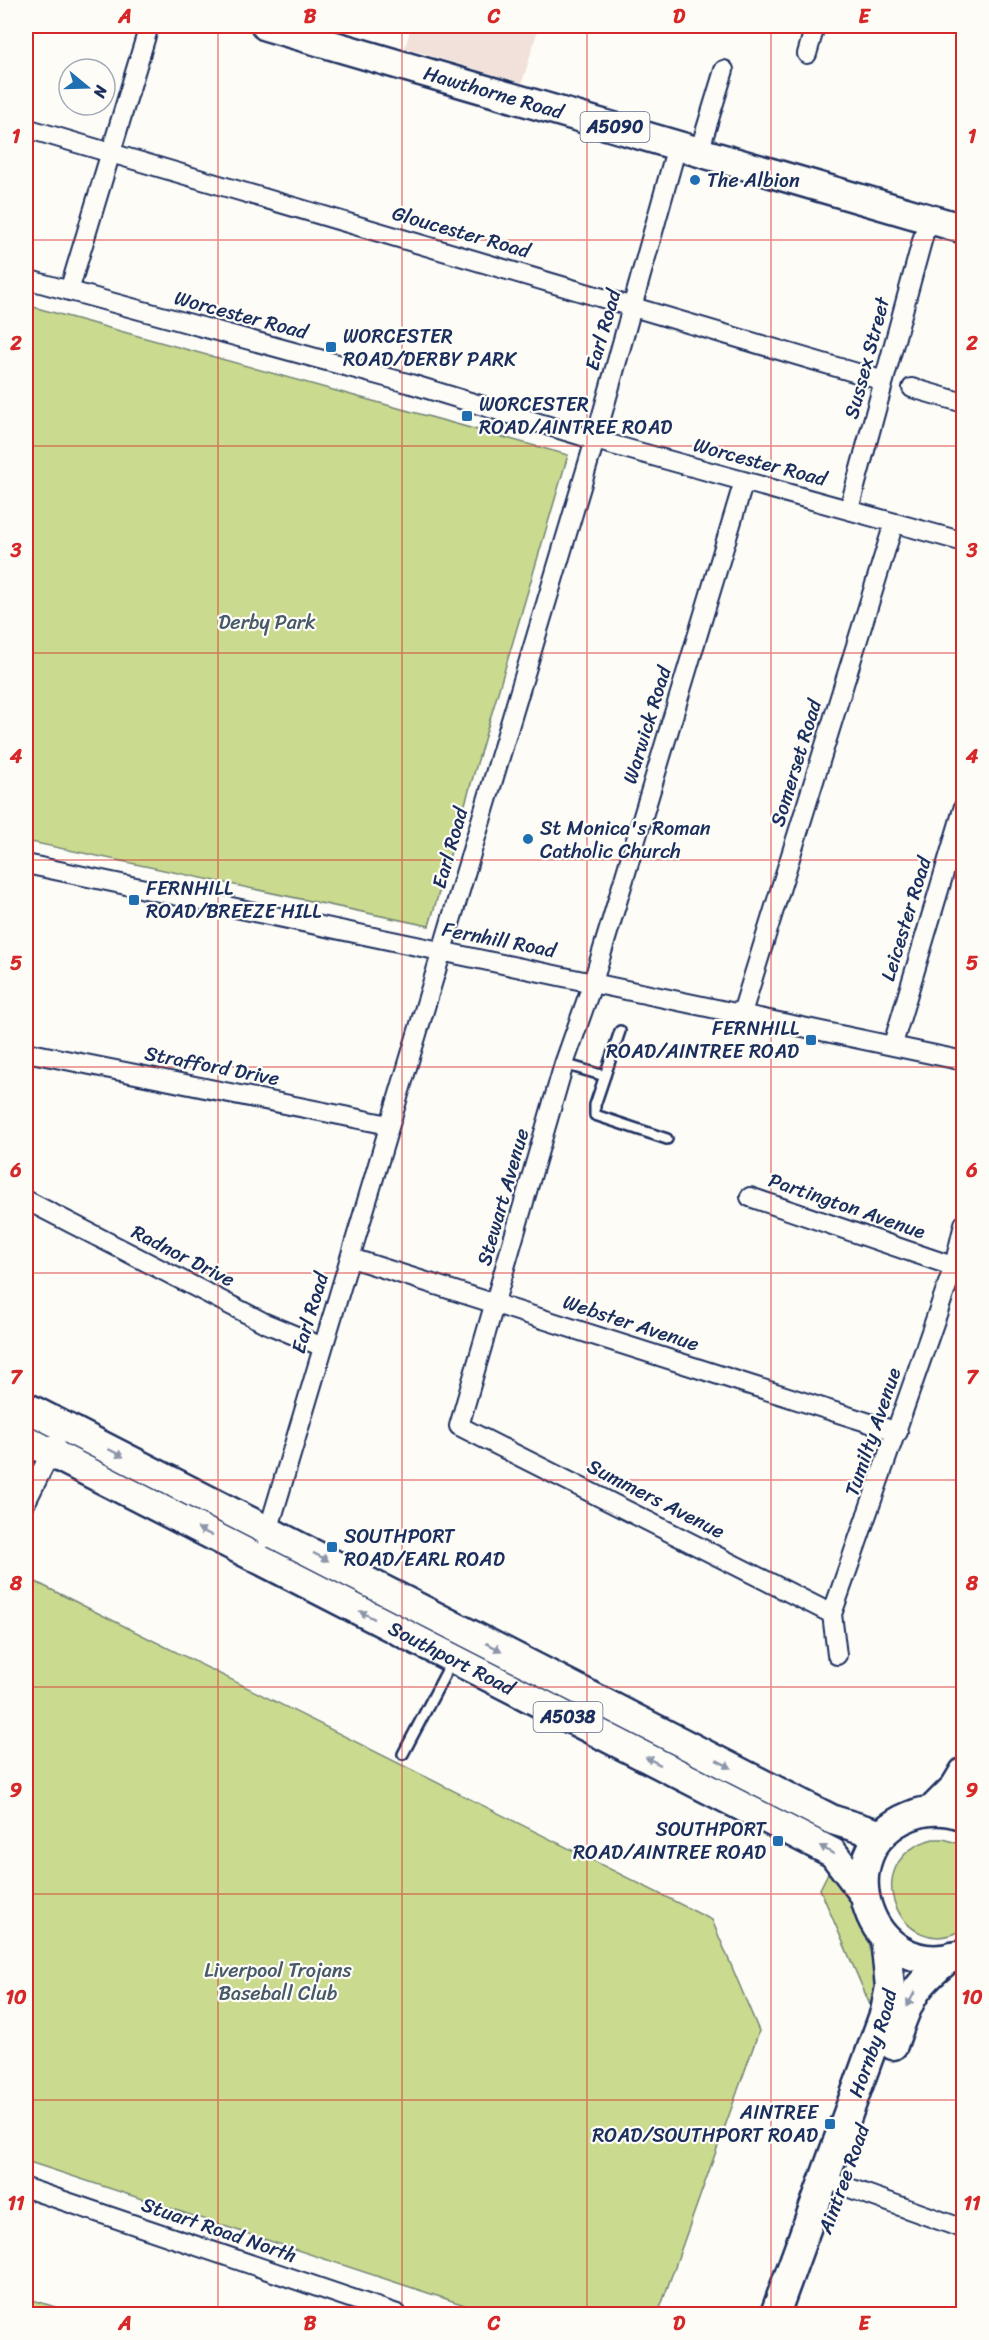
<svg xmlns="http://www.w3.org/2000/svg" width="989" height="2340" font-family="Sriracha,sans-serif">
	<rect width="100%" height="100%" fill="#fdfcf7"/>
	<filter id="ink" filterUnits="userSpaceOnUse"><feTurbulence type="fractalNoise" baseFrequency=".0167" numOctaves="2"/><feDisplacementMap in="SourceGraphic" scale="12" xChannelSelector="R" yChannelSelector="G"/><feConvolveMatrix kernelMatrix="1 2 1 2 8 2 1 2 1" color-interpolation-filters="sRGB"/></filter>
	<g filter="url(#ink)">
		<path fill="#f2e1da" d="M411,26h128l-17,57 -117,-35z"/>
		<path fill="#cada8e" stroke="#728476" stroke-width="1.5" d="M26,305l542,150 -139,471 -403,-85z
			M26,1577l686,343 47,111 -101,283h-166l-466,-153z
			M933,1839h11l19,6v84c-59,37 -110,-68 -30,-90z
			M830,1869c17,19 46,78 48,104 1,13 -2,28 -4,41l-54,-125z
			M26,2298l52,16h-52z"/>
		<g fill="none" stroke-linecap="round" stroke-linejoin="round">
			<defs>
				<path id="lane" d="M620,1031l-25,74v10l72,24
					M564,1064l41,12
					M403,1754l49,-93"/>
				<path id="street" d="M807,54l8,-28
					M26,128l858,253
					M699,152l25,-82
					M26,279l385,105 184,56 369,102
					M69,291l80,-265
					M912,388l52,15
					M744,481l-151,501 -29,82 -105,362 373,188
					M849,509l79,-290
					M26,864l938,197
					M741,1016l153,-493
					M893,1044l71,-238
					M26,1052l363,73
					M750,1197l214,73
					M26,1200l239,123 58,24
					M351,1258l547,174
					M26,1502l29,-58
					M266,1538l329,-1098 82,-294
					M837,1655l-5,-41 122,-348 10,-42
					M841,2185l123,44
					M26,2188l371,126"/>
				<g id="primary">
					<path id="s1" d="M266,26l698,203"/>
					<path d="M26,1407l807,413 49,15"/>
					<path id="s2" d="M26,1440l807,413 31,41"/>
					<path d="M932,1810l23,-23 9,-15"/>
					<path d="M957,1956c-88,26 -133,-106 -47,-140 17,-7 36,-7 54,0"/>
					<path d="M893,2045c16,-45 18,-57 58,-88"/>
					<path id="s3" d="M775,2314l110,-302 5,-25 -5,-49"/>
				</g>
			</defs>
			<use href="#lane" stroke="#1b2f5e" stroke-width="14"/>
			<use href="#street" stroke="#1b2f5e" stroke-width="22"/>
			<use href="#primary" stroke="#1b2f5e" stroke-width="33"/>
			<use href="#lane" stroke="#fdfcf7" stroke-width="9"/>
			<use href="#street" stroke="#fdfcf7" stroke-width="18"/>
			<use href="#primary" stroke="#fdfcf7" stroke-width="28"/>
		</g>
		<defs><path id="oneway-solid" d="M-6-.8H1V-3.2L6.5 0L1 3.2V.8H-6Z" transform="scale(1.5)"/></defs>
		<g fill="#8c96aa">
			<use href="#oneway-solid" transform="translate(116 1453) rotate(27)"/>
			<use href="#oneway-solid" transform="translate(205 1532) rotate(-153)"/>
			<use href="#oneway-solid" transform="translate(321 1557) rotate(27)"/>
			<use href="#oneway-solid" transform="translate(367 1615) rotate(-153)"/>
			<use href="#oneway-solid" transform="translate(494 1647) rotate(27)"/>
			<use href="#oneway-solid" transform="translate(653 1761) rotate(-153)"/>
			<use href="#oneway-solid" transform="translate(724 1764) rotate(27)"/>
			<use href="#oneway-solid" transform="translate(827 1850) rotate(-149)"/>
			<use href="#oneway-solid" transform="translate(911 1999) rotate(118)"/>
		</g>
	</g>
	<path fill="none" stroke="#d62828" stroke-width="1.5" stroke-opacity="0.55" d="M218,26v2288M402,26v2288M587,26v2288M771,26v2288M26,240h938M26,446h938M26,653h938M26,860h938M26,1067h938M26,1273h938M26,1480h938M26,1687h938M26,1894h938M26,2100h938"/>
	<g fill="#1f6fb2" stroke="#fdfcf7" stroke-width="2">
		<circle cx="695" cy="180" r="6"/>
		<rect x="325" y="341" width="12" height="12" rx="3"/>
		<rect x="461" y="410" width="12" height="12" rx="3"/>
		<circle cx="528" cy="839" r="6"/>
		<rect x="128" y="894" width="12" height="12" rx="3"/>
		<rect x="805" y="1034" width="12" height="12" rx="3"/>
		<rect x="326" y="1541" width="12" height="12" rx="3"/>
		<rect x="772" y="1835" width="12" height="12" rx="3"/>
		<rect x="824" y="2118" width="12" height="12" rx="3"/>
	</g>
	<g text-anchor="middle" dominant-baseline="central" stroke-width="4.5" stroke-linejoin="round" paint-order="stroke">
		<g fill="#fdfcf7" stroke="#5f6c8c" stroke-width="1.5">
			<rect x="580.5" y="112" width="69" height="30" rx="4.5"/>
			<rect x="533.5" y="1702" width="69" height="30" rx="4.5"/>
		</g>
		<g font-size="18" font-weight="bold" fill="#1b2f5e">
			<text x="615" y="127">A5090</text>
			<text x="568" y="1717">A5038</text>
		</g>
		<g font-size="20" fill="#1b2f5e" stroke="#fdfcf7">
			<text stroke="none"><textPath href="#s1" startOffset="237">Hawthorne Road</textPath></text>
			<text transform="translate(461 232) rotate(16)">Gloucester Road</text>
			<text transform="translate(241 315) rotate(15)">Worcester Road</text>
			<text transform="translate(603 330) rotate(-74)">Earl Road</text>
			<text transform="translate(867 358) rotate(-75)">Sussex Street</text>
			<text transform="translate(760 462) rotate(15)">Worcester Road</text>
			<text transform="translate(647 725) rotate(-73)">Warwick Road</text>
			<text transform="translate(796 763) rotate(-73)">Somerset Road</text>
			<text transform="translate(450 848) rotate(-74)">Earl Road</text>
			<text transform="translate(906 919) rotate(-73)">Leicester Road</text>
			<text transform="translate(499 940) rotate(11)">Fernhill Road</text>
			<text transform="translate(212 1066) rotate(11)">Strafford Drive</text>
			<text transform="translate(503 1197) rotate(-74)">Stewart Avenue</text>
			<text transform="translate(847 1206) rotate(19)">Partington Avenue</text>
			<text transform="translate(183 1256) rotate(27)">Radnor Drive</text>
			<text transform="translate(310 1313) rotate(-73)">Earl Road</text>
			<text transform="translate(631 1323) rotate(18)">Webster Avenue</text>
			<text transform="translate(873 1432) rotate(-71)">Tumilty Avenue</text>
			<text transform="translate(656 1499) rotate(27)">Summers Avenue</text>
			<text stroke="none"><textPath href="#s2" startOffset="478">Southport Road</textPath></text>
			<text stroke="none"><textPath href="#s3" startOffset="288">Hornby Road</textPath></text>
			<text transform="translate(844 2179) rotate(-70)">Aintree Road</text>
			<text transform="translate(219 2230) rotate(19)">Stuart Road North</text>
		</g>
		<g font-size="20" fill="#1b2f5e" stroke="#fdfcf7" text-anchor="start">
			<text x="707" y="180">The Albion</text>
			<text x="343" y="336">WORCESTER<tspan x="343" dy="23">ROAD/DERBY PARK</tspan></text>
			<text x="479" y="404">WORCESTER<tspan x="479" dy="23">ROAD/AINTREE ROAD</tspan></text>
			<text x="540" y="828">St Monica's Roman<tspan x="540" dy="23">Catholic Church</tspan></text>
			<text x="146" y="888">FERNHILL<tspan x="146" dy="23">ROAD/BREEZE HILL</tspan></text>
			<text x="799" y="1028" text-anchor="end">FERNHILL<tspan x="799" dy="23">ROAD/AINTREE ROAD</tspan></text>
			<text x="344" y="1536">SOUTHPORT<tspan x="344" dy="23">ROAD/EARL ROAD</tspan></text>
			<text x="766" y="1829" text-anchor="end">SOUTHPORT<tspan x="766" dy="23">ROAD/AINTREE ROAD</tspan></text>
			<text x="818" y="2112" text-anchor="end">AINTREE<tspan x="818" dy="23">ROAD/SOUTHPORT ROAD</tspan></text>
		</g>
		<g font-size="20" fill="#475a6a" stroke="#fdfcf7">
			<text x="267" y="622">Derby Park</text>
			<text x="278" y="1970">Liverpool Trojans<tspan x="278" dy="23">Baseball Club</tspan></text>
		</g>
	</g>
	<rect width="989" height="2340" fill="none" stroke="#fdfcf7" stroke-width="66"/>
	<g transform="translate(87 87) rotate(109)"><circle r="28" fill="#fdfcf7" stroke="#a3aaba" stroke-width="1.5"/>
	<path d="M0-4.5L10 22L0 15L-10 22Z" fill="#1f6fb2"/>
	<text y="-9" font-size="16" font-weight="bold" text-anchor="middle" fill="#1b2f5e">N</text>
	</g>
	<rect x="33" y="33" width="923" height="2274" fill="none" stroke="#d62828" stroke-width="2"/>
	<g font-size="20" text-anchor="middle" font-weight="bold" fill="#d62828">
		<text x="125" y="23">A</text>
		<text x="310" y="23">B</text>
		<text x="494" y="23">C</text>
		<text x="679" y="23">D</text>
		<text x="864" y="23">E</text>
		<text x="16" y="143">1</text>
		<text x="972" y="143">1</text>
		<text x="16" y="350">2</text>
		<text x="972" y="350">2</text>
		<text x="16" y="557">3</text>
		<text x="972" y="557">3</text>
		<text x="16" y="763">4</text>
		<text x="972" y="763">4</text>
		<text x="16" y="970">5</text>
		<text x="972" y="970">5</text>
		<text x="16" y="1177">6</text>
		<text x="972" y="1177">6</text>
		<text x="16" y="1384">7</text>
		<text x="972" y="1384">7</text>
		<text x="16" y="1590">8</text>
		<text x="972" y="1590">8</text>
		<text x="16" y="1797">9</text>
		<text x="972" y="1797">9</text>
		<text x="16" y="2004">10</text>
		<text x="972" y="2004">10</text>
		<text x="16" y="2210">11</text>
		<text x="972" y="2210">11</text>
		<text x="125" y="2330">A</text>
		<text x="310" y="2330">B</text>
		<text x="494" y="2330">C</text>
		<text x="679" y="2330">D</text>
		<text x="864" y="2330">E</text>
	</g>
</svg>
